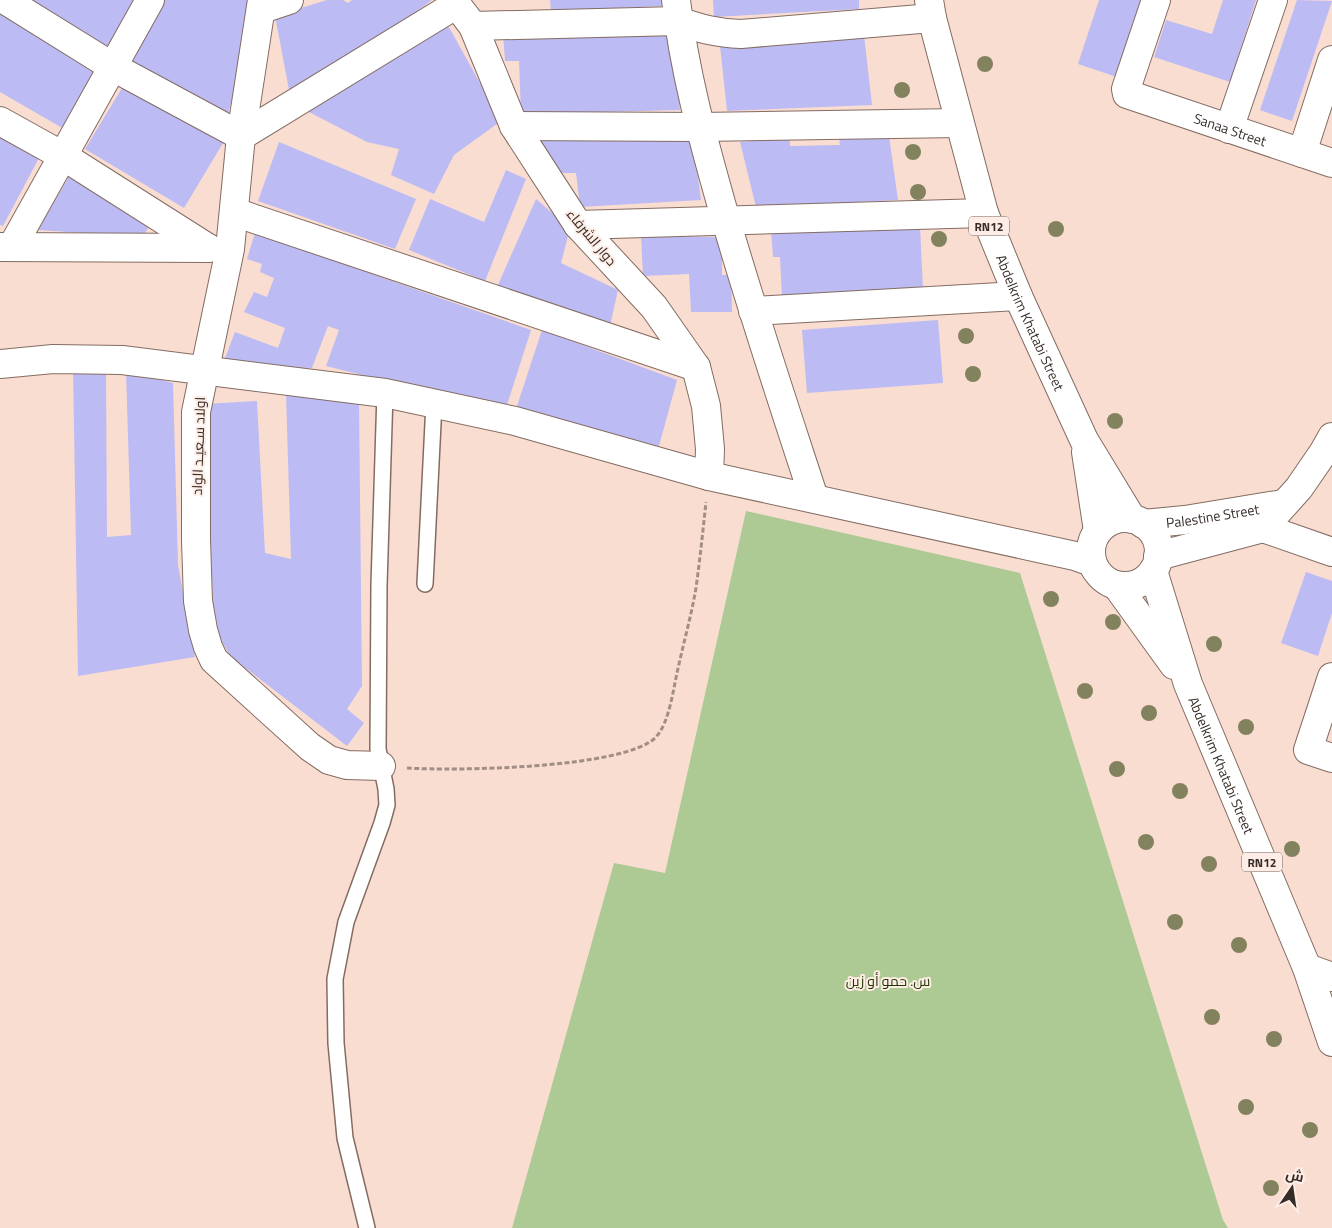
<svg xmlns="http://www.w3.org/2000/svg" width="1332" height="1228" font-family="'Titillium Web',Cairo,sans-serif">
	<rect width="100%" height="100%" fill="#f9ddd1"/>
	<path fill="#adc994" d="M746,511l274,62 203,647 5,8h-716l102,-365 51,10z"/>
	<path fill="#bcbbf4" d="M31,0h106l-29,50z
		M159,0h96l-2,19 -25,95 -102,-57z
		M327,0h16l5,3 4,-3h80l-41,30 -101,65 -15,-79z
		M550,0h113v6l-112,5z
		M713,0h146v9l-145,8z
		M1099,0h50l-26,79 -45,-15z
		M1223,0h33l-26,82 -76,-25 12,-37 46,14z
		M1297,0l35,1 -40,120 -32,-11z
		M0,7l101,59 -37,63 -64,-37z
		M445,20l56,101 -47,34 -20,39 -43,-19 8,-26 -32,-7 -60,-31z
		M674,29l6,81 -159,4 -2,-53h-14l-2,-28z
		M864,35l8,70 -145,6 -7,-65z
		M125,83l101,55 -42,70 -99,-59z
		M692,132l9,68 -121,7 -4,-34h-23l-18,-35z
		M0,135l39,23 -36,68 -3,-1z
		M889,136l9,64 -142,7 -16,-65 50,-4v8l50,-1 -1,-8z
		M279,142l137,57 -21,50 -137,-48z
		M506,170l20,9 -41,102 -76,-31 21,-51 54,23z
		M70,175l83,44 -10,18 -105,-7z
		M536,199l34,29 -9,35 57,27 -8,36 -113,-39z
		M920,226l3,64 -141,7 -2,-40h-7l-2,-28z
		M255,233l276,97 -26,81 -179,-45 13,-36 -11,-4 -16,42 -90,-2 13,-34 43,16 7,-20 -41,-16 10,-20 13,5 7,-19 -14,-6 2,-8 -15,-5z
		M641,236l81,1v38h9l1,37h-41l-2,-38 -46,2z
		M938,320l5,63 -136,10 -5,-63z
		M542,330l135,50 -18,66 -143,-37z
		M73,365l33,6 1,166 24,-2 -5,-164 47,12 5,182 17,92 -117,19z
		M286,394l73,6 3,286 -15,23 17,14 -17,23 -117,-90 -16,-29 -9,-223 52,-3 8,152 26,6z
		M1306,572l26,9v32l-14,43 -37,-13z"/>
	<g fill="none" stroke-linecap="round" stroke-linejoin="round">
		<defs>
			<path id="service" d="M425,584l9,-181
				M367,1228l-22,-90 -9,-95 -1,-64 11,-57 36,-99 5,-18 -1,-16 -8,-40 1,-164 6,-192"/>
			<g id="minor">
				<path d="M5,0l108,67 128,69 216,-132"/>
				<path d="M262,0l-21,136 -11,113 -34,163v128l2,61 5,29 5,17 6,13 96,87 19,13 18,5 34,1"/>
				<path d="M453,0l20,26 41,100 64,99 76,82 42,60 10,39 4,43 -1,27"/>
				<path d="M676,0c8,69 26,136 45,203 28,99 61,197 93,295"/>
				<path id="s1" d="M1156,0l-30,89 1,5 205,69"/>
				<path d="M262,9l27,-9"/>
				<path d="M473,26l205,-5c23,8 39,12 63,13l191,-16"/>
				<path d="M0,121l63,35 145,92"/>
				<path d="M514,126l186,1 259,-4"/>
				<path d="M1229,129l44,-129"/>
				<path d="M1302,153l30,-93"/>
				<path d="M234,212l462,155"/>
				<path d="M578,225l406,-12"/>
				<path d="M0,247l208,1"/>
				<path d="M12,247l138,-247"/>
				<path d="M753,311l265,-15"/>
				<path d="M0,364l53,-5 69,1 263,33 130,28 194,55 366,80 17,6"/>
				<path id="s2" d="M1143,524l42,-4 98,-16"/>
				<path d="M1263,528l69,24"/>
				<path d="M1158,556l105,-28 36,-40 24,-35 9,-16"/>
				<path d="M1332,677l-24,73 24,8"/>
				<path d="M1307,968l25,9"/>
			</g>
			<g id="primary">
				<path id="s3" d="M929,0l3,18 52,195 34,83 66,144 48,79"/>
				<path d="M1086,452l12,79"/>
				<circle cx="1125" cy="552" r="34"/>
				<path id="s4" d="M1153,571l35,113 119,284 25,74"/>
				<path d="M1117,586l57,79"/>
			</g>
		</defs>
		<use href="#service" stroke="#846c62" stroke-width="18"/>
		<use href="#minor" stroke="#846c62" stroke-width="30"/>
		<use href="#primary" stroke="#846c62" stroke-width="30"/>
		<path stroke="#a28e85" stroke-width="3" stroke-dasharray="5 2.5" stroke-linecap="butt" d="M407,768c46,3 218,1 249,-31 13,-14 17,-46 21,-64 6,-28 14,-56 19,-85 4,-29 7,-58 10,-86"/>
		<use href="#service" stroke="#fff" stroke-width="15"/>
		<use href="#minor" stroke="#fff" stroke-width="28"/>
		<use href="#primary" stroke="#fff" stroke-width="28"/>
	</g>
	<g fill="#82825e">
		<circle cx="985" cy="64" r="8"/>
		<circle cx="902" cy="90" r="8"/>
		<circle cx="913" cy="152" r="8"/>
		<circle cx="918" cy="192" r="8"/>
		<circle cx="1056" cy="229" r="8"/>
		<circle cx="939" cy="239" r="8"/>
		<circle cx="966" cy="336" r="8"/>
		<circle cx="973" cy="374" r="8"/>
		<circle cx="1115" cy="421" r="8"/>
		<circle cx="1051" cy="599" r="8"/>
		<circle cx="1113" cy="622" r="8"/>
		<circle cx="1214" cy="644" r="8"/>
		<circle cx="1085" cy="691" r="8"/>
		<circle cx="1149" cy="713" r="8"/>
		<circle cx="1246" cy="727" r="8"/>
		<circle cx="1117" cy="769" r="8"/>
		<circle cx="1180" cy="791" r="8"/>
		<circle cx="1146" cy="842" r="8"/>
		<circle cx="1292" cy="849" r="8"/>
		<circle cx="1209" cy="864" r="8"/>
		<circle cx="1175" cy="922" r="8"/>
		<circle cx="1239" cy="945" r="8"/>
		<circle cx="1212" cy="1017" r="8"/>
		<circle cx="1274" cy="1039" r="8"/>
		<circle cx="1246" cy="1107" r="8"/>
		<circle cx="1310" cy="1130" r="8"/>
		<circle cx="1271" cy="1188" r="8"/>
	</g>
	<g text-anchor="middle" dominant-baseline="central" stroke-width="4" stroke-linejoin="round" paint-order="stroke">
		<g fill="#feede6" stroke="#736761" stroke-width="1">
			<rect x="969" y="216.5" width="40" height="19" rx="4"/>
			<rect x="1242" y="852.5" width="40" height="19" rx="4"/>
		</g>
		<g font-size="12" font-weight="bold" fill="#372d28">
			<text x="989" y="226">RN12</text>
			<text x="1262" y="862">RN12</text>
		</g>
		<g font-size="14" fill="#372d28" stroke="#feede6">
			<text stroke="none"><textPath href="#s1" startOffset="208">Sanaa Street</textPath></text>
			<text transform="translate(592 237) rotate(50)">دوار الشرفاء</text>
			<text stroke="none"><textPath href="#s3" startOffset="339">Abdelkrim Khatabi Street</textPath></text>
			<text transform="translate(198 446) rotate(-88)">اولاد سـعيـد الواد</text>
			<text stroke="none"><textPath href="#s2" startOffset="70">Palestine Street</textPath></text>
			<text stroke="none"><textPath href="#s4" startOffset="206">Abdelkrim Khatabi Street</textPath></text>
		</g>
		<g font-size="14" fill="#213800" stroke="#feede6">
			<text x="888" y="980">س. حمو أو زين</text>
		</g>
	</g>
	<g transform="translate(1292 1188) rotate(13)" stroke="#feede6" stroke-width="4" paint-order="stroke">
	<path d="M0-4L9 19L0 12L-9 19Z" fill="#372d28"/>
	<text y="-8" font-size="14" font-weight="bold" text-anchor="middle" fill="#372d28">ش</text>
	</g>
</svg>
